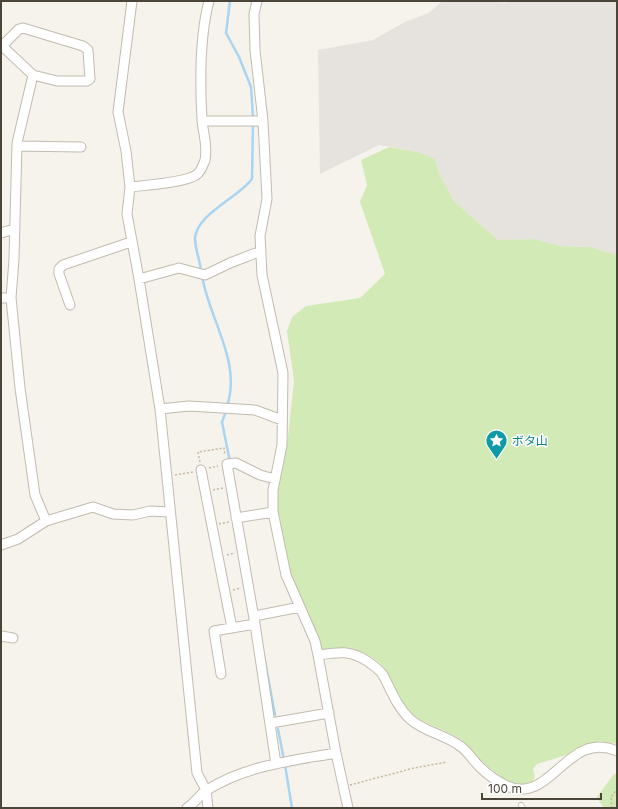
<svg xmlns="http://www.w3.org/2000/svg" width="618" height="809" font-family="Inter,'Noto Sans JP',sans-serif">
	<rect width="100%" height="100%" fill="#f6f3ec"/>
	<path fill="#e6e2dd" d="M442,1h55l8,2 3,-2h109v254l-27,-8 -29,-1 -27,-7 -36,1 -43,-38 -16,-28 -4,-15 -17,-7 -39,-7 -59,29 -2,-124 55,-10 32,-18 24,-9z"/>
	<path fill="#d2eab5" d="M389,147l29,5 17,7 4,15 16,28 43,38 36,-1 27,7 29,1 27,8v489l-17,-3 -12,3 -15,9 -36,11 -4,5 2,8 -4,8c-18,1 -35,-10 -48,-23 -8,-6 -13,-16 -21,-22 -19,-13 -43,-15 -57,-34 -9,-11 -13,-26 -20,-37 -4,-6 -9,-9 -14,-12 -18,-12 -29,-11 -49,-5l-21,-55 -12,-24 -12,-52v-36l10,-39 7,-65 -7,-50 5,-14 14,-11 54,-8 25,-24 -25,-72 7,-17 -6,-25z
		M614,774h3v34h-15l1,-1 -6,-10z"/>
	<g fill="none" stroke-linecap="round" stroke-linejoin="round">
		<path stroke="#a9d4f2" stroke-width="2.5" d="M230,1l-4,32 13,24 12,30 2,31
			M201,271c-1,-11 -6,-22 -6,-33 2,-24 44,-41 57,-59l1,-56
			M202,276c7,43 40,86 25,130
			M226,411l-4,11 8,40
			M264,656l11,59
			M278,729l6,31
			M285,765l7,43"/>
		<defs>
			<path id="service" d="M521,805l2,3"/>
			<path id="minor" d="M132,1l-14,111 8,39 4,36 -3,27 12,65 21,130 37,364 9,17 2,18
				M257,1l-3,13 1,36 8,71 4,78 -7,37 2,39 21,98 -1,72 -9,45v22l13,63 29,66 3,14 18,98 12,55
				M1,45l32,30 -16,68 -3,116 -3,39 9,90 15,107 11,26
				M2,46l17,-17 4,-1 60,18 5,4 2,29 -3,2h-30l-24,-6
				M202,121h61
				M17,146l64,1
				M130,187c15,-2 54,-4 66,-12 5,-3 7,-10 9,-15 3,-14 -2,-27 -3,-40 -2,-35 -2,-85 7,-119
				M1,233l13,-4
				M139,279l40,-11 26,7 25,-12 31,-12
				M1,298h10
				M70,305l-11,-31v-5l4,-4 68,-23
				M160,409l29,-3 66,4 27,10
				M201,470l31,158
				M275,479l-15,-4 -24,-12 -9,1 28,160 21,140
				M236,518l37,-6
				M1,545l17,-6 28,-18 47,-14 20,7 20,1 17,-4 20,1
				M254,616l46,-9
				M1,636l12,2
				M318,655c21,-3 32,-5 49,6 6,4 12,8 16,14 8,15 14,32 27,44 14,13 34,15 50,27 8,5 13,15 21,22 7,7 16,13 24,17 46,23 61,-56 112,-34
				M221,674l-7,-43 41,-7
				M271,723l58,-10
				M187,808c8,-5 13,-14 20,-18 40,-25 84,-29 129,-37"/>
		</defs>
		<use href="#service" stroke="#c2bbae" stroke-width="6"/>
		<use href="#minor" stroke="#c2bbae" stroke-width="11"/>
		<path stroke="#c4b79f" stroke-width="1.5" stroke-dasharray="2 2" stroke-linecap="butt" d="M200,462l-2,-10 26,-4 1,7
			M209,468l9,-2
			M175,475l18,-3
			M213,490l10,-2
			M219,524l10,-2
			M227,555l8,-2
			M233,590l8,-2
			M350,785l64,-17 33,-6
			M612,808l-1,-11 6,-8"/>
		<use href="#service" stroke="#fff" stroke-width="4.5"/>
		<use href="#minor" stroke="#fff" stroke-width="9"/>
	</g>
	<defs>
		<symbol id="sight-pin" viewBox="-11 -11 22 30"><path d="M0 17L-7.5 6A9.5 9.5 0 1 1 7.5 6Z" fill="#0f9aa8" stroke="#fff"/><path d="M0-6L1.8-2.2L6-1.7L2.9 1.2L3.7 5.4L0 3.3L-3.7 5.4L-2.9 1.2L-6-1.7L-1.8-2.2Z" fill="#fff"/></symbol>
	</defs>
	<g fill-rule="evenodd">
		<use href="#sight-pin" x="484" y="428" width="25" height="34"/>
	</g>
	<g text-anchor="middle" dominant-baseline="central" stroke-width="3" stroke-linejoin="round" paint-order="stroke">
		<g font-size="12" fill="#0d838f" stroke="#fff" text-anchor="start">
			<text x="512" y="440">ボタ山</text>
		</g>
	</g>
	<rect width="618" height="809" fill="none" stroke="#4b4439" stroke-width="4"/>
	<path d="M482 793v6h119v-6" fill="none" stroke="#4b4439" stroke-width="2"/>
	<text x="488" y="793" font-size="12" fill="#4b4439" stroke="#ffffff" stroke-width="3" paint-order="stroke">100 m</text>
</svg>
